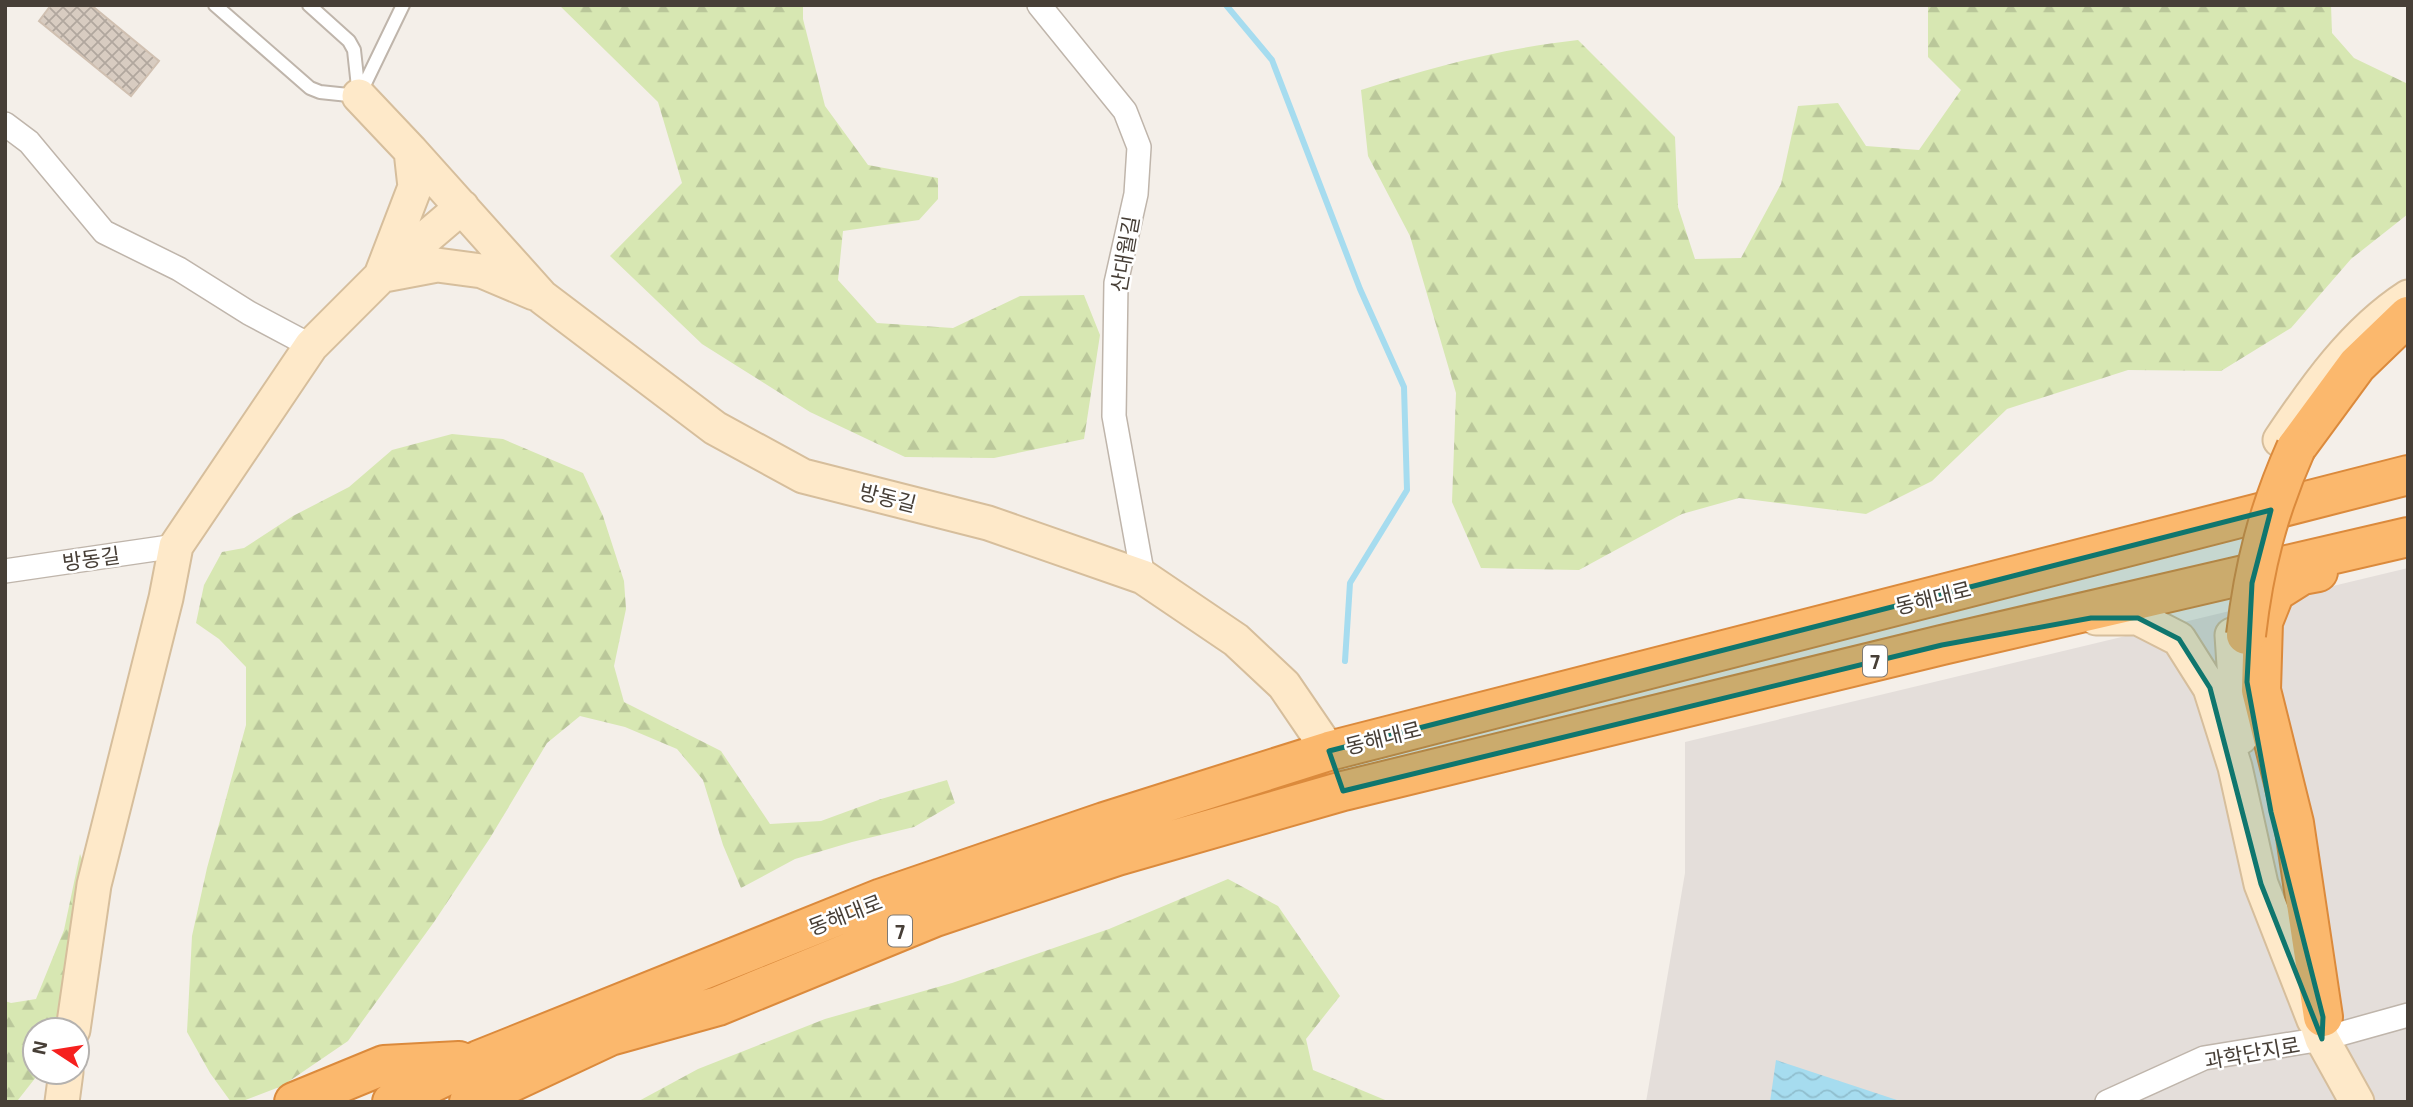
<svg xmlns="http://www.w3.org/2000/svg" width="2413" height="1107" font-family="'Exo 2','Noto Sans KR',sans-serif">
	<defs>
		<pattern id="forest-firs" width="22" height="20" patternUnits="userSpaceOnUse" patternTransform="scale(1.75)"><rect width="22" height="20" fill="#d7e7b2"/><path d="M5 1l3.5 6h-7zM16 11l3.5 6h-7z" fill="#bac79a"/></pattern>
		<pattern id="water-waves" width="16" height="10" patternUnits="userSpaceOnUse" patternTransform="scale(1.75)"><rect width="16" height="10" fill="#a6dcef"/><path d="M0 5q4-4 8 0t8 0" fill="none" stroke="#90bece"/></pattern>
		<pattern id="building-cross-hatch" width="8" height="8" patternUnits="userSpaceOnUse" patternTransform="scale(1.75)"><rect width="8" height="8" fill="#d8ccc1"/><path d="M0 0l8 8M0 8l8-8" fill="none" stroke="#b1a79e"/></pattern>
	</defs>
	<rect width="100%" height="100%" fill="#f4efe9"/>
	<path fill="#e4deda" d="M2408,568v534h-762l39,-229v-131z"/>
	<path fill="url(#forest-firs)" d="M559,5h244v14l22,87 43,59 70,13v21l-19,21 -76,11 -5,49 39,43 76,5 67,-32 64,-1 16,40 -16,104 -90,19 -89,-1 -95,-45 -108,-68 -92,-88 72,-73 -24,-81z
		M1928,5h403l1,28 22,25 54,26v130l-57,45 -60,69 -70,43 -93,-1 -121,39 -75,72 -66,33 -127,-16 -57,16 -103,56 -98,-2 -29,-66 4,-109 -46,-157 -42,-80 -7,-66c75,-24 139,-41 217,-50l97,97 3,70 17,52 46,-1 40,-74 17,-78 40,-3 28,43 53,4 42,-60 -33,-33z
		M452,434l51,5 80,34 20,43 21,65 2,28 -12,57 10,36 97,49 49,73 51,-3 60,-22 66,-19 8,23 -41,24 -62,15 -57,17 -54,29 -18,-43 -20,-65 -26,-31 -52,-22 -45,-11 -33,27 -57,95 -56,84 -86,119 -66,45 -42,16h-9l-21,-29 -23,-41 5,-96 15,-68 39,-143v-58l-27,-28 -23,-16 8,-38 18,-33 22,-4 49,-32 56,-29 43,-37z
		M80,854l7,18 -24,127 -9,31h-19v42h5l-22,28 -13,2v-101l6,2 25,-4 28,-69z
		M1228,879l50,27 62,90 -34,43 7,31 77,32h-753l61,-33 127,-50 127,-36 157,-54z"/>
	<path fill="url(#water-waves)" d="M1776,1060l127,42h-133z"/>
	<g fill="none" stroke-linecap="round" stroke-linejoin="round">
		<path stroke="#a6dcef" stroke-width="6" d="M1226,5l46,55 88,229 44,98 3,103 -57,93 -5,78"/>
	</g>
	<path fill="url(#building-cross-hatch)" stroke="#d0c0b1" stroke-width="2" d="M51,5h40l68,56 -28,35 -92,-75z"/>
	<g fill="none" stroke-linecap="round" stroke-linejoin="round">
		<defs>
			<path id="lane" d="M215,5l95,83 10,4 38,4
				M309,5l40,36 5,9 5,46
				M359,96l44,-91"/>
			<path id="street" d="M1039,5l86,106 14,36 -3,47 -20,89 -2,133 29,161
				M5,124l24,18 75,90 75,37 70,44 62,33
				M5,571l171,-25
				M2107,1102l97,-44 118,-19 86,-24"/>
			<path id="secondary" d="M359,96l52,55 131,146 173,131 88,48 185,47 155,54 93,63 48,45 45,66
				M382,273l33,-86 -4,-36
				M384,275l53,-10 45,6 52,22
				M2280,440c35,-52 74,-108 128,-143
				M2096,618h42l41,21 31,49 25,79 26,117 53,136
				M2232,635l6,90 3,12
				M2309,1000l13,39 35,63
				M73,1030l21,-145 72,-287 10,-52 135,-200 71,-71 80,-68
				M62,1102l4,-30"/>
			<path id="highway" d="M2296,448l61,-83 51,-49
				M2318,572l-16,3 -27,17 -12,30 -2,68 33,133 29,194
				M294,1102l90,-37 75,-4
				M392,1102l87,-42 403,-162 222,-76 225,-71 1079,-276
				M469,1102l141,-66 108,-30 217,-89 182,-61 226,-65 599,-146 466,-108"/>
		</defs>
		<use href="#lane" stroke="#bfb5ab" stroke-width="16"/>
		<use href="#street" stroke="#bfb5ab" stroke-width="26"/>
		<use href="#secondary" stroke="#d6be9c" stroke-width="37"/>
		<use href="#highway" stroke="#db8a3c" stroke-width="42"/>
		<use href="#lane" stroke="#fff" stroke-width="12"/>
		<use href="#street" stroke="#fff" stroke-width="23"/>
		<use href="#secondary" stroke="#fee9c9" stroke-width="33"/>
		<use href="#highway" stroke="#fbb86d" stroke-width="38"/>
		<defs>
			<path id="highway-bridge" d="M2246,635c8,-69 22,-124 50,-187"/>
		</defs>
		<use href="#highway-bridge" stroke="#db8a3c" stroke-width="42" stroke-linecap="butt"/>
		<use href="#highway-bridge" stroke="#fbb86d" stroke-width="38"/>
	</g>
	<path fill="#0f766e" fill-opacity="0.2" stroke="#0f766e" stroke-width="5" stroke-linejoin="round" d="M2271,510l-19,73 -5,99 24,130 52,205 -1,22 -61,-155 -51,-196 -31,-49 -41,-21h-47l-149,27 -599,146 -14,-40z"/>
	<g text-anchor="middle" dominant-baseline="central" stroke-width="5" stroke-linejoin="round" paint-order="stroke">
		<g fill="#fff" stroke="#7e7973" stroke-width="2">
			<rect x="1863" y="645.5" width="24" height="31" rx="5"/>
			<rect x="888" y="915.5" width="24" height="31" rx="5"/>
		</g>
		<g font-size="19" font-weight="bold" fill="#473f37">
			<text x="1875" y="661">7</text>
			<text x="900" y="931">7</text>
		</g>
		<g font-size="21" fill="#473f37" stroke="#fff">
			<text transform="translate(1124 254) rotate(-80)">산대월길</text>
			<text transform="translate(888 497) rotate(14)">방동길</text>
			<text transform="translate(91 558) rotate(-8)">방동길</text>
			<text transform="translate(1933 597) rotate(-14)">동해대로</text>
			<text transform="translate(1383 737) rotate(-14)">동해대로</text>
			<text transform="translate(845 914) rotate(-21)">동해대로</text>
			<text transform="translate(2252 1052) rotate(-10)">과학단지로</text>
		</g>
	</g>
	<rect width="2413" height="1107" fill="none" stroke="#473f37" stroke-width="14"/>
	<g transform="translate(56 1051) rotate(282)"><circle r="33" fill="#ffffff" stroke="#b5b2af" stroke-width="2"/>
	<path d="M0-5L12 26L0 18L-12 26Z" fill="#f6201e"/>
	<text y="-10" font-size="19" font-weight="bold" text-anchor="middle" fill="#473f37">N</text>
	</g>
</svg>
